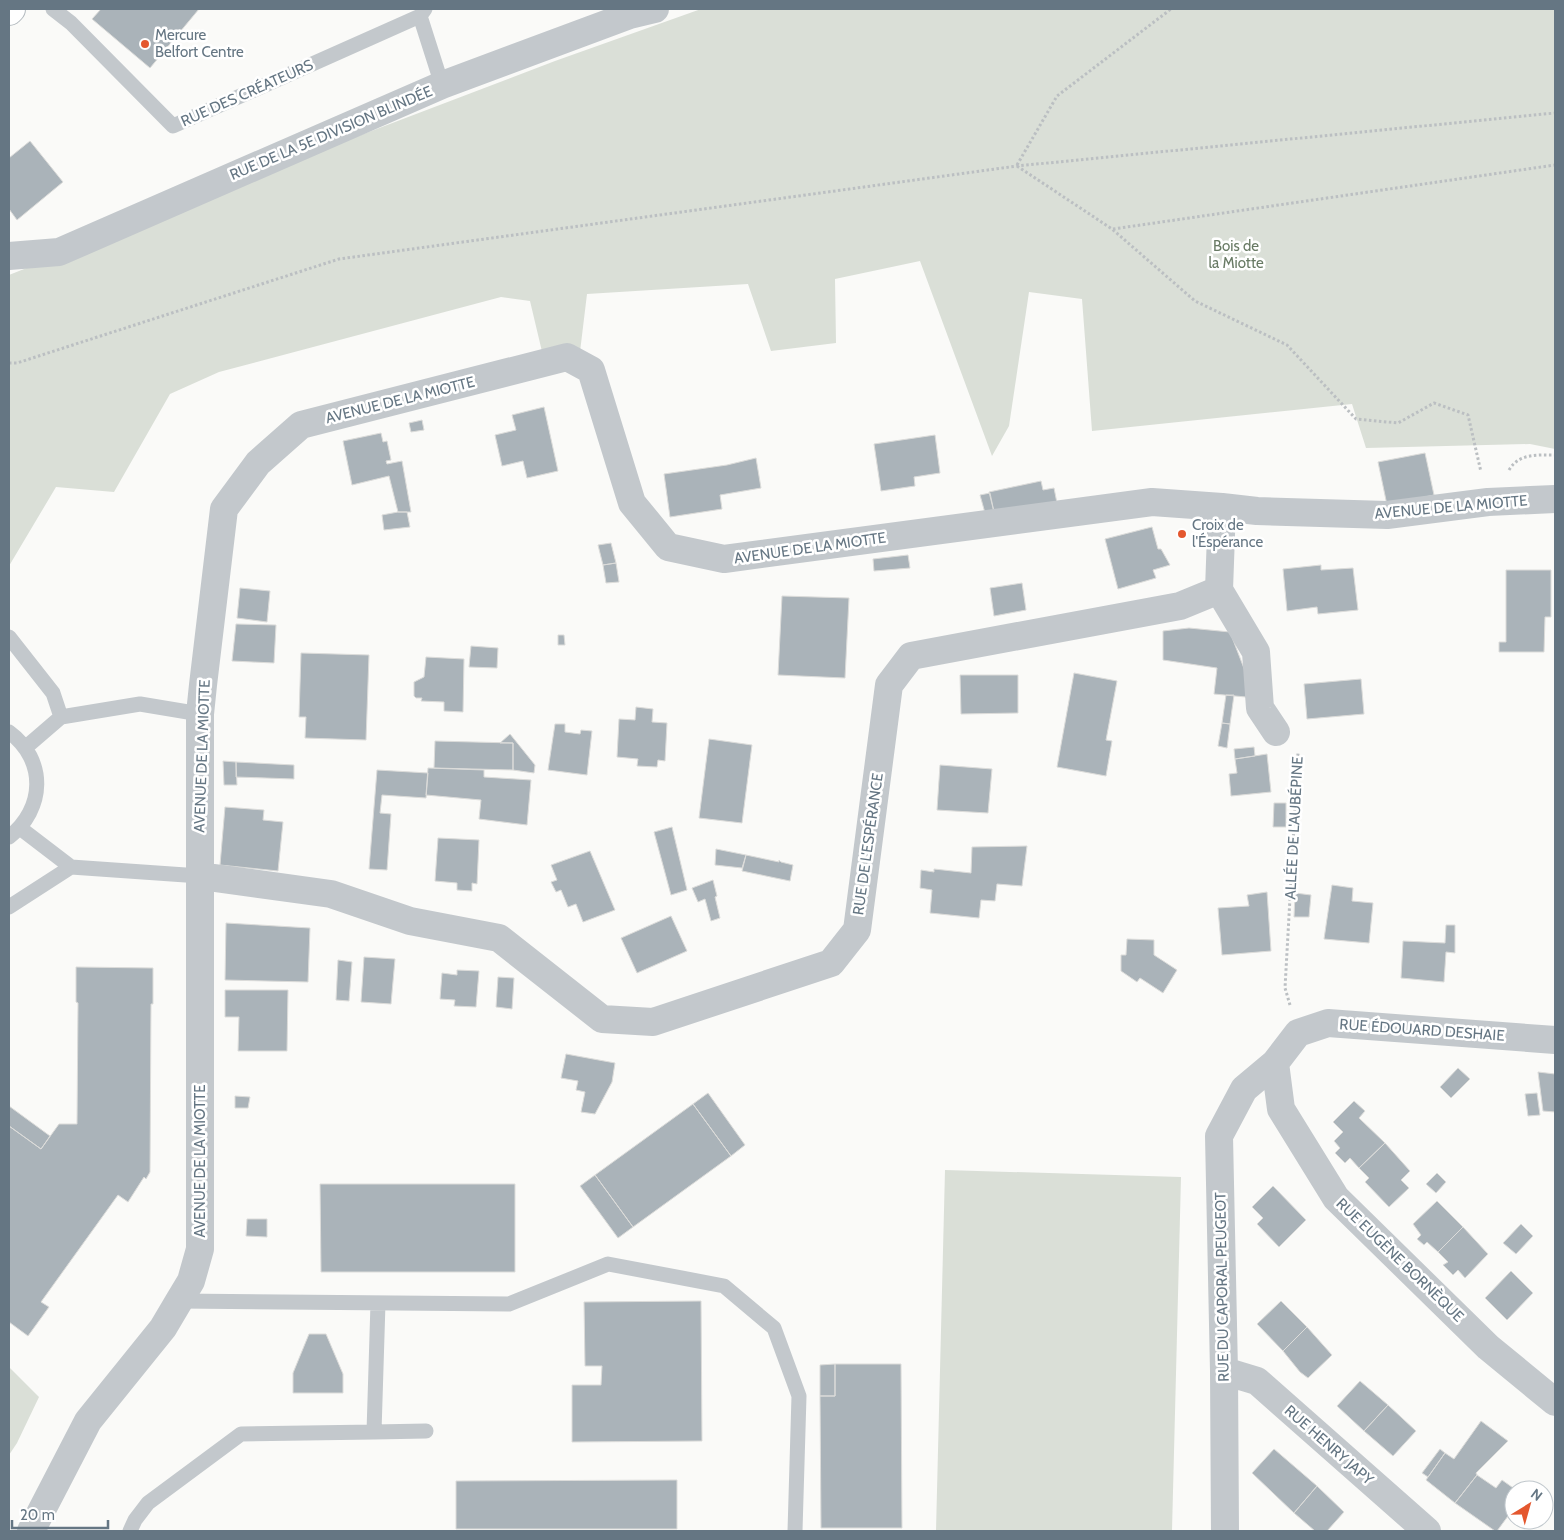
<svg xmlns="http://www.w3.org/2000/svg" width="1564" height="1540" font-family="Cabin,sans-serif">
	<rect width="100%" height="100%" fill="#fafaf8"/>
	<path fill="#dadfd7" d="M701,9h854v440l-25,-5 -164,4 -14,-44 -260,27 -10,-132 -53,-7 -20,134 -17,30 -72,-195 -85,18 1,64 -65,8 -23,-67 -161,10 -8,66h-35l-14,-59 -29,-4 -282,75 -49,22 -56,98 -58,-5 -47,79v-291l344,-137 202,-77z
		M945,1170l236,7 -9,354h-236z
		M9,1367l30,30 -22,46 -8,12z"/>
	<path fill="#aab3b9" stroke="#dcdcda" d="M101,9h98l-49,59 -58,-49z
		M30,141l33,41 -46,38 -8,-11v-51z
		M544,407l14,64 -31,7 -4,-17 -21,5 -7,-31 21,-5 -4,-15z
		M422,420l2,10 -13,2 -2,-9z
		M381,433l2,9 4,-1 4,19 -5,1 1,3 15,-3 9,51h-13l-9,-36 -37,9 -9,-44z
		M935,435l5,38 -26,4 1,9 -34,5 -7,-47z
		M1425,453l9,42 -47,10 -9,-43z
		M756,458l5,30 -41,7 2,14 -52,8 -6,-43 63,-9z
		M1041,481l2,9 11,-2 3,15 -63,9 -5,-20z
		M990,493l4,19 -9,1 -5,-18z
		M398,512h9l3,15 -26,3 -2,-15z
		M1152,527l6,22h3l9,16 -17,5 3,8 -38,11 -13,-50z
		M611,543l5,20 -13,2 -5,-20z
		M908,555l2,13 -36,3 -1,-12z
		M616,563l3,19 -13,1 -3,-18z
		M1321,565v5l32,-2 5,42 -40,4 -1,-7 -30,4 -4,-42z
		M1506,570h45v47h-6l-1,35h-45v-10h7z
		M1022,583l4,27 -32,6 -4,-28z
		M240,588l30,3 -3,31 -30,-4z
		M782,596l67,2 -4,80 -67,-3z
		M236,624l40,1 -2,38 -42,-2z
		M1189,628l41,4 15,39 1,26 -32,-3 3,-26 -54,-8v-29z
		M558,635h6l1,10h-7z
		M471,646l27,2 -1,20 -28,-1z
		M301,653l68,2 -3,85 -61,-2 1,-21h-7z
		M426,657l38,2 -1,53 -19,-1v-9l-23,-1 1,-3h-6l-2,-2v-14l10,-5z
		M1074,673l43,8 -11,59 6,1 -6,35 -49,-9z
		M960,675h58v38l-57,1z
		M1361,679l3,35 -57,5 -3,-35z
		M1226,695h8l-4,29 -8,-1z
		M636,707l17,2 -1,13 15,1 -2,38 -7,-1 -1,7 -20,-1 1,-7 -21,-2 2,-38 16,1z
		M1222,723l8,1 -3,24 -9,-2z
		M555,724h10v8l15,2 1,-4 11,1 -5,44 -39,-5z
		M510,734l25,31 -1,8 -21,-3v-27h-13z
		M709,739l43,6 -10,78 -43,-5z
		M435,741l78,2v27l-79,-2z
		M1254,747l1,9 -20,3 -1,-10z
		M1267,754l4,38 -40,4 -2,-22 8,-1 -2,-14z
		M223,761l13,1 1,23h-13z
		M236,762l58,3v14l-58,-2z
		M940,765l52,4 -4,44 -51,-3z
		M428,768l56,2v7l47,3 -4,45 -48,-6 2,-19 -55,-5z
		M377,770l51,3 -2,25 -44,-3 -2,18 11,1 -4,56 -18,-1z
		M1274,803h12v24h-13z
		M225,807l39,3 -1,10 20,2 -5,49 -58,-6z
		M672,827l15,63 -16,5 -17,-63z
		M438,838l41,2 -2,44 -5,-1v8l-15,-1v-7l-22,-2z
		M1027,846l-5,40 -25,-2 -2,17 -14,-1 -2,18 -49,-5 2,-23 -12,-2 1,-18 13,2v-3l37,4 1,-26z
		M716,849l30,6 -4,13 -27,-3z
		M590,851l25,59 -32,12 -7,-18 -8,3 -7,-17 -5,2 -5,-10 6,-2 -6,-15z
		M746,855l33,7v-2l2,2 12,3 -3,16 -48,-10z
		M713,880l4,16 -2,1 5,21 -9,3 -6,-22 -7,3 -6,-14z
		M1332,885l21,3 -1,13 21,2 -4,40 -45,-4z
		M1267,892l4,59 -49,4 -4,-47 31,-2 -2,-11z
		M1295,893l16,2 -2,22h-15z
		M671,916l16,35 -50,22 -16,-35z
		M226,923l84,5 -2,54 -83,-2z
		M1446,925h9v28l-9,-1 -2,30 -43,-4 2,-37 42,2z
		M1127,939l27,1v15l23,15 -14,23 -23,-15 -3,4 -16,-11v-16h5z
		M364,957l31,2 -4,45 -30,-2z
		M338,960l14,2 -3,39 -13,-1z
		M76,967l77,1v36h-2l-1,168 -4,7 -2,-2 -16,25 -10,-7 -77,107 8,5 -21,29 -19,-14v-196l32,23 18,-25h18l1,-121 -2,-1z
		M457,970l22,1 -3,36 -22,-1 1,-6 -15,-1 2,-26 15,2z
		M498,977l16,1 -2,31 -16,-2z
		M225,990h63l-1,61h-49l1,-34h-14z
		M566,1054l49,9 -3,19 -17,32 -14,-2 4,-20 -9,-2 2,-9 -17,-3z
		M1458,1068l12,11 -19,19 -11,-11z
		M1538,1072l17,2v38l-12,-1z
		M708,1093l37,52 -14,11 -38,-52z
		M1537,1093l3,22 -12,1 -3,-22z
		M235,1096l15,1 -2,11h-13z
		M1354,1101l11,10 -6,7 26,25 -26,25 -9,-10 -5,5 -10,-10 5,-5 -6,-7 9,-9 -10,-10z
		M693,1104l38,52 -98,71 -38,-52z
		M9,1106l41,30 -9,13 -32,-23z
		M1385,1143l25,28 -9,9 8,8 -20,19 -24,-25 4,-4 -10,-10z
		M1437,1173l9,9 -10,11 -10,-9z
		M595,1175l38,52 -15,11 -38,-52z
		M320,1184h195v88h-194z
		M1273,1186l33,34 -27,27 -22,-23 6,-6 -11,-11z
		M1437,1201l26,26 -25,25 -11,-10 -3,3 -7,-6 4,-4 -8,-11z
		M247,1219h20v18l-21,-1z
		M1521,1224l12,12 -17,18 -13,-11z
		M1463,1227l25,27 -23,24 -7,-8 -5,5 -10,-10 5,-3 -10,-10z
		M1511,1271l22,22 -26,27 -22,-22z
		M701,1301l1,140 -130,1v-57h29l1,-19h-17l-1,-64z
		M1281,1301l26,26 -24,24 -26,-27z
		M1307,1327l25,28 -24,23 -8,-6 -17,-21z
		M309,1334h17l17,40v19h-50v-20z
		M835,1364v32h-15v-31z
		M835,1364h66l1,164h-81l-1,-132h15z
		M1360,1381l28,24 -24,26 -27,-25z
		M1388,1405l28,26 -23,25 -29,-25z
		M1481,1421l27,20 -32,32 1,2 -22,28 -29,-23 19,-27 9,6z
		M1274,1449l43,37 -23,27 -42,-40z
		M1440,1449l5,4 -17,24 -6,-4z
		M1477,1475l19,13 6,-8 14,10h-2v18l-17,23h-2l-40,-28z
		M677,1480v49h-221v-48z
		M1317,1486l27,26 -17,19h-12l-21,-18z"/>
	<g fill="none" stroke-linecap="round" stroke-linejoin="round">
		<defs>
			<path id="secondary" d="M9,11l2,-2"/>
		</defs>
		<use href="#secondary" stroke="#b3babf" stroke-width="30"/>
		<path stroke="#bbbfc2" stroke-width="3" stroke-dasharray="2.5 2.5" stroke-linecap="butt" d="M1017,165l40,-69 114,-87
			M1017,166l95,63 83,72 92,44 69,74 42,4 36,-20 34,12 13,57
			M1113,229l442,-64
			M9,363h8l322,-104 678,-93 538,-53
			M1509,470c10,-17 29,-15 46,-15
			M1290,1005l-5,-17 13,-235"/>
		<path stroke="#c3c8cc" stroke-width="15" d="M53,9l18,14 102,103 247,-110 5,-7
			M420,16l22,69
			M9,637l44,56 8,24
			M9,732c38,28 36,77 0,105
			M25,748l36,-31 79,-13 60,10
			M20,828l51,39 129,9
			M9,907l62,-40
			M179,1301l330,3 99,-40 116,22 50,42 25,68 -4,135
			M378,1303l-4,129 52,-1
			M130,1531l5,-11 13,-17 93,-69 133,-2"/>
		<path stroke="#c3c8cc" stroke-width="28" d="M9,256l50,-4 383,-167 188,-70 25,-6
			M1219,590l37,62 4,56 16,24
			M200,876l131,18 79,27 89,17 103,81 51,3 178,-59 26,-33 32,-245 22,-29 269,-50 39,-16 3,-83
			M1275,1063l6,46 55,89 152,149 67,55
			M1224,1371l33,10 170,150
			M31,1531l57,-110 75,-93 16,-27 12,-20 9,-32v-535l3,-29 21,-176 34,-46 43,-38 266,-68 24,13 41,133 36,44 56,12 428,-57 70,5 35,4 130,4 101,-13 67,-3
			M1225,1531l-1,-160 -5,-235 25,-47 31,-26 23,-30 30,-10 227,17"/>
		<use href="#secondary" stroke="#fff" stroke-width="28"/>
	</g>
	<g fill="#e4572e" stroke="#fff" stroke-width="2">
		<circle cx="145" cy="44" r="5"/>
		<circle cx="1182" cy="534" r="5"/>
	</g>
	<g text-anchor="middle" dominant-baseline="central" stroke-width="5" stroke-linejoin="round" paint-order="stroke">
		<g font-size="15" fill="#657683" stroke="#fff" text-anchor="start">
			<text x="155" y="35">Mercure<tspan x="155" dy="17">Belfort Centre</tspan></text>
			<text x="1192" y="525">Croix de<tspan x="1192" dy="17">l'Éspérance</tspan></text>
		</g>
		<g font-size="15" fill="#657683" stroke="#fff">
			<text transform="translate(247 93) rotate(-24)">RUE DES CRÉATEURS</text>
			<text transform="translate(331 133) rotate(-23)">RUE DE LA 5E DIVISION BLINDÉE</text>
			<text transform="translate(400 400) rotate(-14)">AVENUE DE LA MIOTTE</text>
			<text transform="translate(1451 507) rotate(-5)">AVENUE DE LA MIOTTE</text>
			<text transform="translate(810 548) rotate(-8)">AVENUE DE LA MIOTTE</text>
			<text transform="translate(202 756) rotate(-88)">AVENUE DE LA MIOTTE</text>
			<text transform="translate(1294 828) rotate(-87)">ALLÉE DE L'AUBÉPINE</text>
			<text transform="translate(868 844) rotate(-82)">RUE DE L'ESPÉRANCE</text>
			<text transform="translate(1422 1030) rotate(4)">RUE ÉDOUARD DESHAIE</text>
			<text transform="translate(200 1161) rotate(-90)">AVENUE DE LA MIOTTE</text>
			<text transform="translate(1400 1260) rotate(44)">RUE EUGÈNE BORNÈQUE</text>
			<text transform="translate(1222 1287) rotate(-91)">RUE DU CAPORAL PEUGEOT</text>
			<text transform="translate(1329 1445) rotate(41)">RUE HENRY JAPY</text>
		</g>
		<g font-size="15" fill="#687a64" stroke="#fff">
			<text x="1236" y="246">Bois de<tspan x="1236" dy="17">la Miotte</tspan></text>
		</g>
	</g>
	<rect width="1564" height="1540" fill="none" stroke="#657683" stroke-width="20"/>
	<g transform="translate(1529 1505) rotate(37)"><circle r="24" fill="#ffffff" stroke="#c1c8cd"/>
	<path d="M0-4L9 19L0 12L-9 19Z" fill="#e4572e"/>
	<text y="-8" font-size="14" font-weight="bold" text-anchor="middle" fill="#657683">N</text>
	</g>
	<path d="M12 1520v8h96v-8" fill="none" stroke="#657683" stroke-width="2.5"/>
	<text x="20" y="1520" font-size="15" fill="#657683" stroke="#ffffff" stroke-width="4" paint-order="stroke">20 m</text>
</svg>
